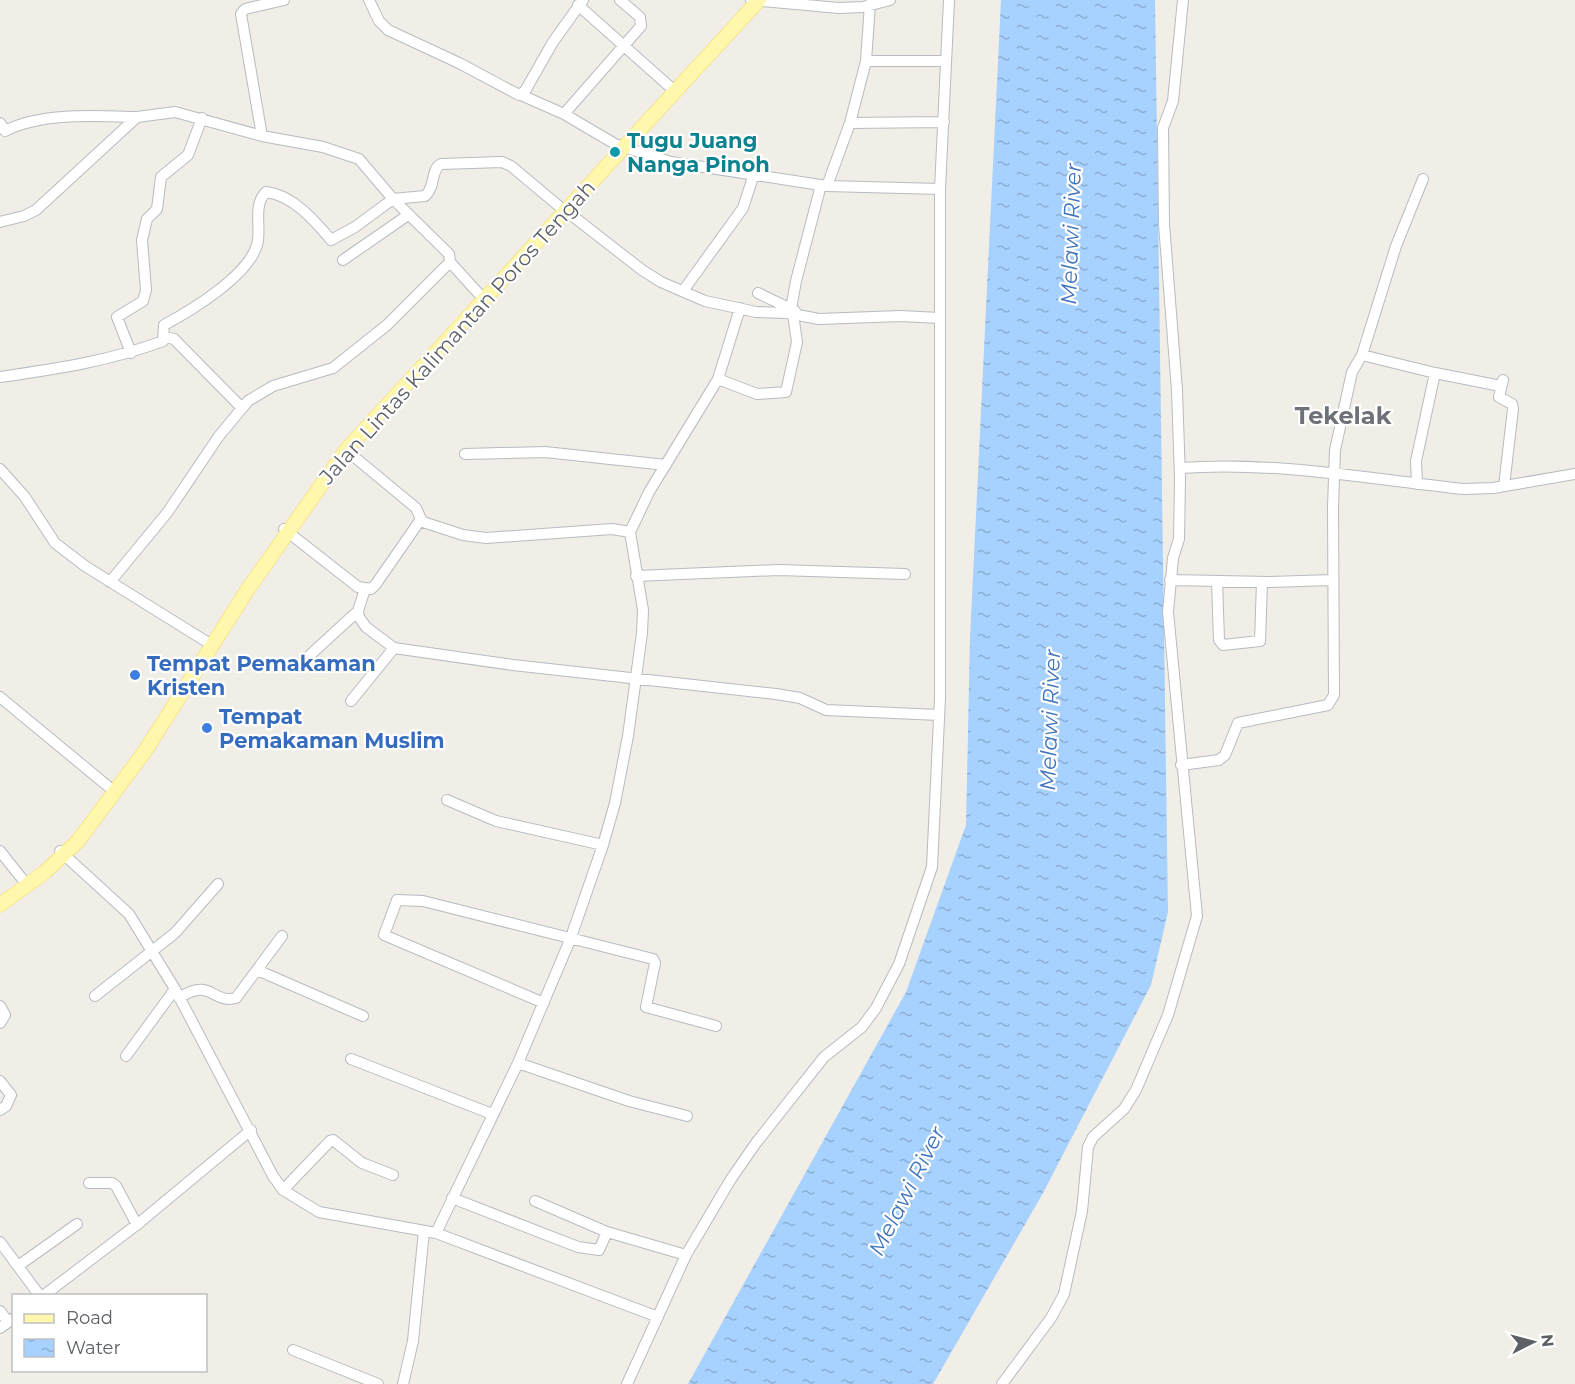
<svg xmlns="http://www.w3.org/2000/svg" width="1575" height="1384" font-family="Montserrat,sans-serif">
	<defs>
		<pattern id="water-ripples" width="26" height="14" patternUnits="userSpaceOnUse" patternTransform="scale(1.5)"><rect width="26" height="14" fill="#a7d1ff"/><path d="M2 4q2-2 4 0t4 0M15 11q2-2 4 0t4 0" fill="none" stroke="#8badd2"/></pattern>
	</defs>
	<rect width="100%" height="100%" fill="#f0eee6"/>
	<path fill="url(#water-ripples)" d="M1001,0h154l13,912 -17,73 -108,208 -110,191h-245l218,-392 60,-167 4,-187z"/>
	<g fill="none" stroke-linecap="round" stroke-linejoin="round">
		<defs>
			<path id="minor" d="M369,0l10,21 9,9 71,33 60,32 6,-4 28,-49 30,-42
				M751,0l88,8 24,-1 27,-7
				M578,5l91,81
				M866,61h80
				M521,95l43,19 51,30 56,18 156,24 113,3
				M564,114l77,-88 -1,-9 -20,-17
				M0,123l5,8c36,-19 92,-15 132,-14
				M850,123l94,-1
				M262,136l-21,-122 4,-5 39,-9
				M827,186l23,-63 16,-62 4,-57
				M565,210l77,60 19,12 44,19 51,11 31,1 32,6 81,-3 40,2
				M0,222l24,-6 12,-6 101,-93 38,-5 87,24 61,11 36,12 34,40 56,55 1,8 -63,63 -54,43 -60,18 -25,15 -29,35 -52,77 -57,69
				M343,260l65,-45
				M450,262l28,31
				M683,291l60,-83 11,-34
				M758,293l37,18
				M791,309l5,-28 25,-96
				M165,337l9,2 68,69
				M131,353l-14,-36 26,-16 3,-11 -4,-50 5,-21 10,-10 4,-32 27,-22 14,-37
				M1362,355l73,18 -19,88 1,23
				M1435,373l66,13
				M0,377c56,-8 110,-16 163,-36l1,-16c28,-15 84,-49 93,-80 5,-17 -5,-39 9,-53 27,3 49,29 65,48l24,-13 38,-28 32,-3c11,-9 5,-26 16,-32l61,-2 9,4 49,41
				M718,379l39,15 29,-2 11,-50 -4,-28
				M1503,380l-4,17 13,7 1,5 -9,77
				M465,454l80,-2 121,13
				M1180,468c94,-7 190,11 284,21l29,-1 82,-14
				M0,469l25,28 30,46 30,23 122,76
				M420,521l43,14 23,3 126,-9 18,3
				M284,529l74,58 13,2 5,-5 45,-65 -5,-11 -70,-58
				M636,576l142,-6 127,4
				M1170,580l99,2 63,-2
				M1217,581l2,59 4,5 37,-4 2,-59
				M365,589l-7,22 1,6 7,10 28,21 119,17 263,29 24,4 26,12 113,5
				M310,655l48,-44
				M0,697l110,91
				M351,701l43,-53
				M1181,765l38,-5 6,-5 13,-32 90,-18 6,-10 -1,-188 2,-57 17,-78 10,-17 34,-109 27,-67
				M447,800l49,21 107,24
				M0,851l23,29
				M60,851l69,63 46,75 98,187 10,14 36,22 117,21 222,84
				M257,970l106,46
				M95,996l80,-63 43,-49
				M179,998c33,-21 32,6 57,0l46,-62
				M544,1003l-160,-68 13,-35 26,1 230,58 2,4 -9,44 70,19
				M0,1006l5,9 -5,8
				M126,1056l49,-67
				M351,1059l141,55
				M518,1063l111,38 58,15
				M0,1081l11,14 -5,11 -6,4
				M89,1183h23l4,3 21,39
				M283,1190l47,-49 3,-1 29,23 31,12
				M452,1198l126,49 21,3 8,-18
				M535,1201l72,31 79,23
				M436,1233l82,-170 52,-123 33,-95 12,-42 13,-67 14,-103 1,-23 -13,-78 19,-40 69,-113 22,-71
				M0,1242l40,54
				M18,1266l59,-42
				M43,1296l96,-73 112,-93
				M0,1311l8,11
				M0,1328l14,-10
				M293,1350l85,34
				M403,1384l10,-43 11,-110
				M627,1384l59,-129 45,-76 25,-36 68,-86 38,-30 14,-19 23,-44 33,-97 8,-169v-509l9,-189
				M1002,1384l49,-66 13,-24 18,-83 6,-64 5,-10 31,-28 12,-19 32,-75 29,-99 -29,-304 5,-54 6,-19 1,-60 -3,-89 -13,-166 -1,-96 10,-27 10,-101"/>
			<path id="major" d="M0,905l45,-33 33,-31 67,-90 103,-162 98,-139 413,-450"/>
		</defs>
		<use href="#minor" stroke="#b8bbc0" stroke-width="12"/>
		<use href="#major" stroke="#f5d659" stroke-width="15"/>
		<use href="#minor" stroke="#fff" stroke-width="10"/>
		<use href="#major" stroke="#fff8ac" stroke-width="14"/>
	</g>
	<circle fill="#0f9aa8" stroke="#fff" stroke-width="2" cx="615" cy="152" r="6"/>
	<g fill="#3f7fe0" stroke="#fff" stroke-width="2">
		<circle cx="135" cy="675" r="6"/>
		<circle cx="207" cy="728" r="6"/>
	</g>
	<g text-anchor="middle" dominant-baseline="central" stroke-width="4.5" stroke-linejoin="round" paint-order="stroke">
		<g font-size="21" font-weight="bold" fill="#0d838f" stroke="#fff" text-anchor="start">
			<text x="627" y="140">Tugu Juang<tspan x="627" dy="24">Nanga Pinoh</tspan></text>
		</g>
		<g font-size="21" fill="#5d6166" stroke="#fff">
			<text transform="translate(457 332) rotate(-48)">Jalan Lintas Kalimantan Poros Tengah</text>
		</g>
		<g font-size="21" font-weight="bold" fill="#366cbe" stroke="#fff" text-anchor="start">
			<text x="147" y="663">Tempat Pemakaman<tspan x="147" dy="24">Kristen</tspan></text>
			<text x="219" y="716">Tempat<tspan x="219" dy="24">Pemakaman Muslim</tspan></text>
		</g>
		<g font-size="22" font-style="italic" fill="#4175be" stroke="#fff">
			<text transform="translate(1071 234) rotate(-88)">Melawi River</text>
			<text transform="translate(1050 720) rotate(-88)">Melawi River</text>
			<text transform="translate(907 1191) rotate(-63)">Melawi River</text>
		</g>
		<g font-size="24" font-weight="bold" fill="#6e7278" stroke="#fff">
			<text x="1343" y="415">Tekelak</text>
		</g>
	</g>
	<rect x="12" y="1294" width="195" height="78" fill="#ffffff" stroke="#bec0c2" stroke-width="1.5"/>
	<rect x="24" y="1314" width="30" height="9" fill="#fff8ac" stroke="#bec0c2" stroke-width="1.5"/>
	<text x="66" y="1324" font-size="18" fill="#5d6166">Road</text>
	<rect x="24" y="1339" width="30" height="18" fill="url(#water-ripples)" stroke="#bec0c2" stroke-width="1.5"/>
	<text x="66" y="1354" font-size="18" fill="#5d6166">Water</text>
	<g transform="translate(1533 1342) rotate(84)" stroke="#ffffff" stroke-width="4.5" paint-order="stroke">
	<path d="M0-4.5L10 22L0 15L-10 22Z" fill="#5d6166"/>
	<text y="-9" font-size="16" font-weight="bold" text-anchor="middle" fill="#5d6166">N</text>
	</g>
</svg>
